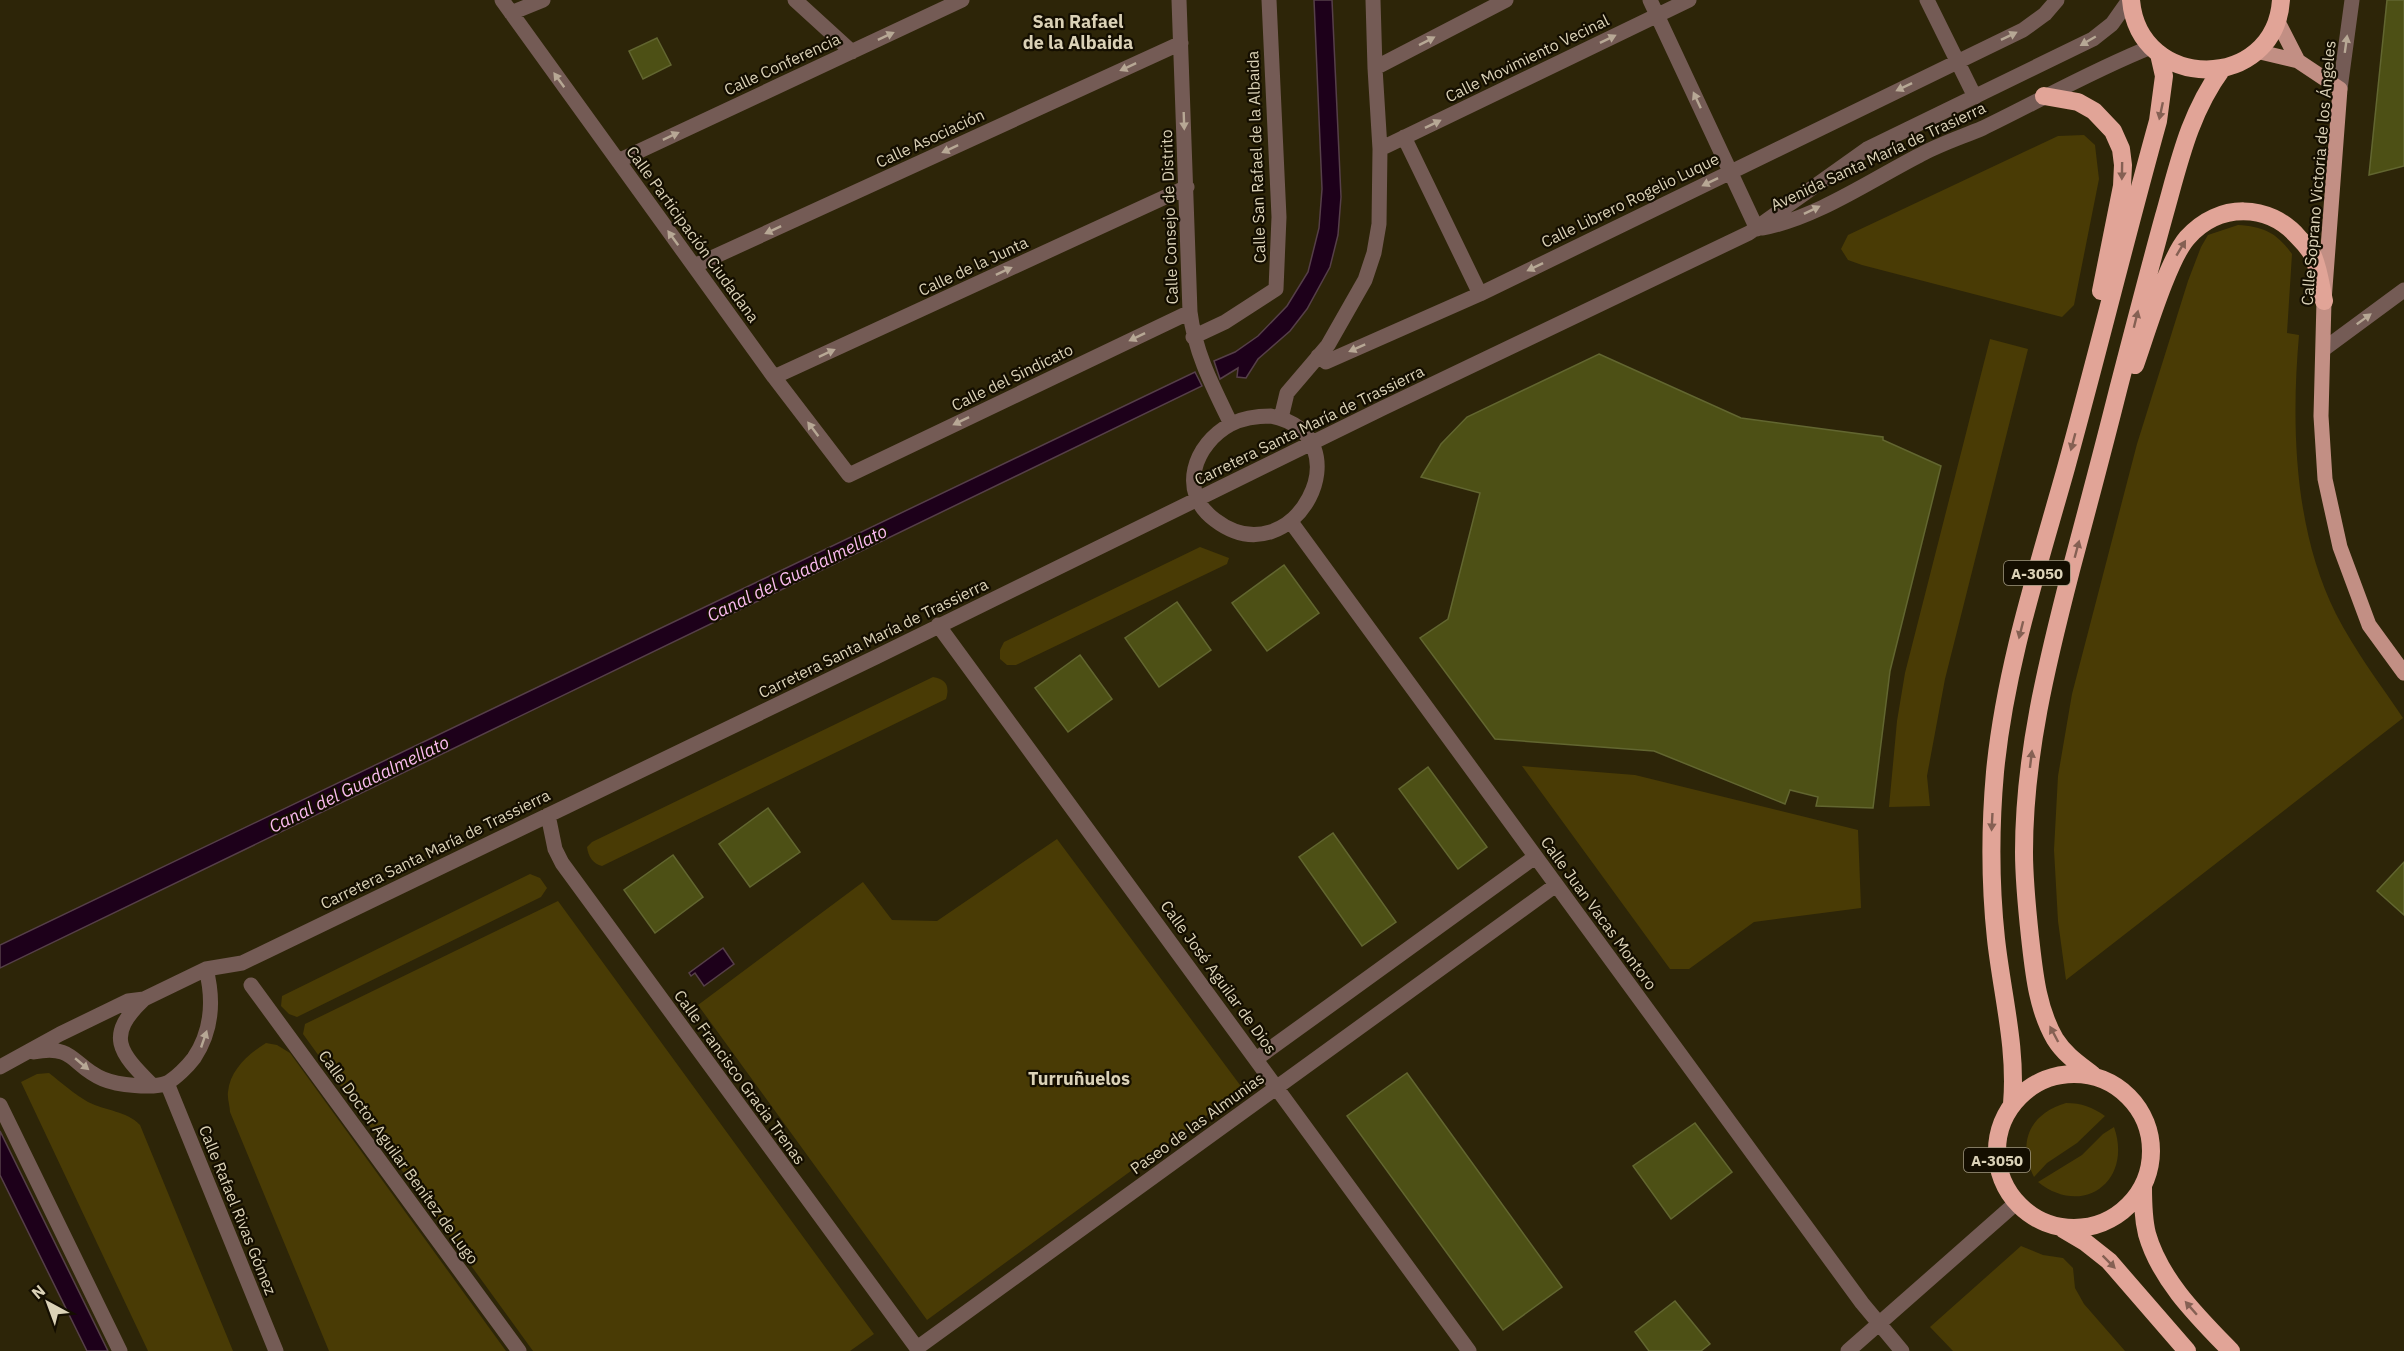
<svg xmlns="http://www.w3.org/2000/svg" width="2404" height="1351" font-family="'IBM Plex Sans',sans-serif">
	<rect width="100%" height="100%" fill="#2d2508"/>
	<path fill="#493b05" d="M2084,135l11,10 4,34 -25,126 -12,12 -200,-52 -14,-5 -7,-11 7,-14 210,-99z
		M2238,225c26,2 38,7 54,29l-5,79 12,2c-8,91 -5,195 37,279 19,37 44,70 67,104l-337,262 -8,-59 -4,-71 4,-74 14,-82 65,-250 51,-163 13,-34 7,-12z
		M1990,339l38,10 -83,330 -18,97 3,30 -41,1 8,-86 8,-48z
		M1200,547l29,11 -2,6 -211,101h-9l-7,-6v-9l4,-8z
		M933,677c13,2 17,9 13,22l-344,167c-9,-2 -14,-10 -15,-19l5,-5z
		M1522,766l113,9 223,55 3,78 -107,14 -65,47h-19z
		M1057,839l186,250 -316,231 -229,-315 165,-123 29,38 45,1z
		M530,874l10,4 7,10 -6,9 -244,120 -8,-3 -8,-8 1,-10z
		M558,901l316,433 -24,17h-317l-230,-317 2,-10z
		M266,1043l11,2 13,8 216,298h-177l-99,-239c0,-6 -3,-14 -2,-20 2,-22 20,-38 38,-49z
		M49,1073c13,10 25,21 39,29 18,9 39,9 52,23l93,226h-85l-127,-269 16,-8z
		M2066,1103c16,0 26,4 39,13l-28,27 -30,20 -13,14c-17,-34 -5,-63 32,-74z
		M2114,1127c19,54 -31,91 -76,55l44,-27 21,-21z
		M2021,1246l22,9 20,3 10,10 2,20 9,16 41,47h-172l-23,-24z"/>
	<path fill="#1d001a" stroke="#563f49" stroke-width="1.5" d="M1314,0h18l9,197 -3,38 -8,32 -23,42 -17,22 -32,28 -12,19 -9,-1 1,-9 -18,11 -6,-18 21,-9 23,-16 29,-30 21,-34 11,-44 3,-39z
		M1195,372l7,14 -1202,582v-23z
		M723,948l11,16 -30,22 -9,-13 -4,3 -2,-3z
		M0,1131l108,220h-21l-87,-176z"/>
	<path fill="#4d5015" stroke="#626630" stroke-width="1.5" d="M2387,0h17v166l-35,9z
		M657,38l14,27 -28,14 -14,-28z
		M1599,354l142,64 142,19v3l58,26 -51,205 -17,137 -57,-2 2,-9 -28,-7 -5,14 -131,-53 -159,-12 -75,-101 28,-19 32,-126 -59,-16 20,-33 26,-27z
		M1284,565l35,48 -52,38 -35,-48z
		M1177,602l34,48 -52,37 -34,-49z
		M1080,655l32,44 -44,33 -33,-44z
		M1428,767l59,80 -29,22 -59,-80z
		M768,808l32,44 -50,35 -31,-43z
		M1333,833l63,89 -34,24 -63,-89z
		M673,855l30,42 -48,36 -31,-43z
		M2404,862v53l-27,-24z
		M1407,1073l155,214 -59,43 -156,-214z
		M1695,1123l37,49 -61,47 -38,-53z
		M1675,1301l35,43 -9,7h-52l-14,-19z"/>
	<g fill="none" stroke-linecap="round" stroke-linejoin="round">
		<path stroke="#745b55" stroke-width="15" d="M502,0l272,377 75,98 341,-163
			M795,0l57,52
			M1179,0l11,312c5,41 23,75 41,112
			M1650,0l107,229
			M1927,0l48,97
			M511,13l32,-13
			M1375,68l131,-68
			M2340,89l12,-89
			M1404,137l76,157
			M1380,149l309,-149
			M618,161l344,-161
			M1763,228c55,-11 108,-48 157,-73 20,-11 42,-18 63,-27 56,-27 110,-58 168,-81
			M694,266l487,-223
			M1193,337l32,-15 51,-33 3,-72 -10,-217
			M2324,349l80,-59
			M1318,356l8,6 154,-68 543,-264 22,-16 12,-14
			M774,377l413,-190
			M1271,416c97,20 23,164 -56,104 -38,-28 -21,-76 16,-96 12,-6 26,-8 40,-8z
			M1281,418l6,-25 41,-48 37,-65 9,-27 5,-29 1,-75 -5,-81 -2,-68
			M1291,522l571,781 40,48
			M938,625l531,726
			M548,815l7,34 7,14 357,488
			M251,985l268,366
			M144,999c-39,37 -25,53 8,86
			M34,1052c41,-8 38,14 69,27 14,6 50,10 64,4 9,-5 21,-17 27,-25 18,-27 20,-58 12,-89
			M1256,1059l279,-202
			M0,1067l60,-33 68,-33 16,-2 62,-30 36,-6 25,-12 609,-294 507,-249 366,-175 118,-84 226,-110 19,-15 17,-24
			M167,1083l109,268
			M0,1105l120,246
			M917,1348l639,-463
			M1848,1351l168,-148"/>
		<path stroke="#c28f84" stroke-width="15" d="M2277,20l21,41
			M2256,51l42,10 42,28 -16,212 -3,115 4,63 15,68 29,78 35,48"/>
		<path stroke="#e1a497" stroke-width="18" d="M2131,0c8,93 144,92 150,0
			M2044,96l34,6 16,9 19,20 8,18 2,16 -1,21 -21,105
			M2135,365c11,-31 33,-105 52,-127 32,-36 82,-35 112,0 5,5 11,12 14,18 6,14 8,31 11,45
			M1997 1151a77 77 0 1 1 154 0a77 77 0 1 1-154 0Z
			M2093,1075c-14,-11 -28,-20 -38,-36 -18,-31 -21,-67 -25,-102 -3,-28 -6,-56 -6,-85 0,-96 23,-189 47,-282 16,-60 32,-120 47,-180 15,-58 30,-116 46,-174 15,-53 25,-102 58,-147
			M2012,1104c5,-56 -10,-110 -16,-165 -6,-56 -6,-111 -1,-167 10,-104 43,-204 71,-304 32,-116 60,-232 92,-347l6,-45 -5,-22
			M2143,1187c0,16 0,31 4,47 13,46 51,83 84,117
			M2063,1229l22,13 24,19 78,90"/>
	</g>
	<defs><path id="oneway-solid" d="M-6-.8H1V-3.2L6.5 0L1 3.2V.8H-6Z" transform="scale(1.5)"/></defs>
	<g fill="#b7a895">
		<use href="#oneway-solid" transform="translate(886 36) rotate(-25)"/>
		<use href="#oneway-solid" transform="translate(2009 36) rotate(-26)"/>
		<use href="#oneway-solid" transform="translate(1608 39) rotate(-26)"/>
		<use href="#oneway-solid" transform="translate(1427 41) rotate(-27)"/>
		<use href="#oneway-solid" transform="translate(2088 41) rotate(150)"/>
		<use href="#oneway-solid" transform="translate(2346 44) rotate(-82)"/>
		<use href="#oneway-solid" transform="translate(1128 67) rotate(155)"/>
		<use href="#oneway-solid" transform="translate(559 80) rotate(-126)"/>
		<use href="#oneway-solid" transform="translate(1904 87) rotate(154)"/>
		<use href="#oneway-solid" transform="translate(1697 100) rotate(-115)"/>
		<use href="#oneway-solid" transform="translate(1184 121) rotate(88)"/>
		<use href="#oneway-solid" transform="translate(1433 124) rotate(-26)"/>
		<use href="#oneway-solid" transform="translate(671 136) rotate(-25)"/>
		<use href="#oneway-solid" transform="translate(950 149) rotate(155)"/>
		<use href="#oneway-solid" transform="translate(1710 182) rotate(154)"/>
		<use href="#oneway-solid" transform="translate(1812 210) rotate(-26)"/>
		<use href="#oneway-solid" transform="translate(773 230) rotate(155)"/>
		<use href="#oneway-solid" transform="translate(673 238) rotate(-126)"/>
		<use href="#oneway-solid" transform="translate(1535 267) rotate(154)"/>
		<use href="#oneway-solid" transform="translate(1004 271) rotate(-25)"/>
		<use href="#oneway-solid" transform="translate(2364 319) rotate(-36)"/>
		<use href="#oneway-solid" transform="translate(1137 337) rotate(154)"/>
		<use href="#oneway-solid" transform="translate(1357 348) rotate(156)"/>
		<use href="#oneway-solid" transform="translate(827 353) rotate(-25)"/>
		<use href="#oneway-solid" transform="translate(961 421) rotate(154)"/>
		<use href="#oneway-solid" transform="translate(813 429) rotate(-127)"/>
		<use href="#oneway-solid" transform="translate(204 1039) rotate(-71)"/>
		<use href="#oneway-solid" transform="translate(82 1064) rotate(40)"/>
	</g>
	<g fill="#856053">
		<use href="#oneway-solid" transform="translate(2161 111) rotate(102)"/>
		<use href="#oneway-solid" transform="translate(2122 171) rotate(91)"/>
		<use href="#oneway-solid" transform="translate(2181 248) rotate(-59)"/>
		<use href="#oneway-solid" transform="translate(2136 319) rotate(-76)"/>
		<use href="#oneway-solid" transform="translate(2073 442) rotate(105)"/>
		<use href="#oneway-solid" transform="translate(2077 549) rotate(-75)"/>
		<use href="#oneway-solid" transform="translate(2021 630) rotate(104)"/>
		<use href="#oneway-solid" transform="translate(2031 759) rotate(-83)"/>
		<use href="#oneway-solid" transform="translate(1992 822) rotate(93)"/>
		<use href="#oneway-solid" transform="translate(2054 1034) rotate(-118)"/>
		<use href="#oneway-solid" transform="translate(2109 1262) rotate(45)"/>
		<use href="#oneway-solid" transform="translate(2191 1308) rotate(-131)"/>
	</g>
	<g text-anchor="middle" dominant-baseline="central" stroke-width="4.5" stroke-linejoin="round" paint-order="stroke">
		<g fill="#140e00" stroke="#9f9780" stroke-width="1.5">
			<rect x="2004" y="561" width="66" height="24" rx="4.5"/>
			<rect x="1964" y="1148" width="66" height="24" rx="4.5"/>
		</g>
		<g font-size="15" font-weight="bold" fill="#dbd2b7">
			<text x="2037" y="573">A-3050</text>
			<text x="1997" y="1160">A-3050</text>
		</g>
		<g font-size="16" fill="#dbd2b7" stroke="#140e00">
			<text transform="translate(1527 58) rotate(-26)">Calle Movimiento Vecinal</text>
			<text transform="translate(782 64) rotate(-25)">Calle Conferencia</text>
			<text transform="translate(930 138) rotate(-25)">Calle Asociación</text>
			<text transform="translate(1878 156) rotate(-25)">Avenida Santa María de Trasierra</text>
			<text transform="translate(1256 157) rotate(-92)">Calle San Rafael de la Albaida</text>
			<text transform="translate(2318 173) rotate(-85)">Calle Soprano Victoria de los Ángeles</text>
			<text transform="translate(1630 200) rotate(-26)">Calle Librero Rogelio Luque</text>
			<text transform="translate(1169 217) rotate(-92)">Calle Consejo de Distrito</text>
			<text transform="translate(693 234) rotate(54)">Calle Participación Ciudadana</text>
			<text transform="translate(973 266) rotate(-25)">Calle de la Junta</text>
			<text transform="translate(1012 377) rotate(-26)">Calle del Sindicato</text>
			<text transform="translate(1309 425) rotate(-26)">Carretera Santa María de Trassierra</text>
			<text transform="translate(873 638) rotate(-26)">Carretera Santa María de Trassierra</text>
			<text transform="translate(435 849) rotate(-26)">Carretera Santa María de Trassierra</text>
			<text transform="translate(1599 913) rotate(54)">Calle Juan Vacas Montoro</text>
			<text transform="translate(1219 977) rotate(54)">Calle José Aguilar de Dios</text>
			<text transform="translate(740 1077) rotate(54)">Calle Francisco Gracia Trenas</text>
			<text transform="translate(1197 1123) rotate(-36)">Paseo de las Almunias</text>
			<text transform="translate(399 1157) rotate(54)">Calle Doctor Aguilar Benítez de Lugo</text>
			<text transform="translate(238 1210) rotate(68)">Calle Rafael Rivas Gómez</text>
		</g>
		<g font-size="18" font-weight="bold" fill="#dbd2b7" stroke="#140e00">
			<text x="1078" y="21">San Rafael<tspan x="1078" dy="21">de la Albaida</tspan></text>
			<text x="1079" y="1078">Turruñuelos</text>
		</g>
		<g font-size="18" font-style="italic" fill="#fabbef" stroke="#140e00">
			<text transform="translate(797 573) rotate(-26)">Canal del Guadalmellato</text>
			<text transform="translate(359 784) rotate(-26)">Canal del Guadalmellato</text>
		</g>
	</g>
	<g transform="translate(48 1303) rotate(319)" stroke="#140e00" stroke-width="4.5" paint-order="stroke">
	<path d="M0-4.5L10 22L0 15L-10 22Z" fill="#dbd2b7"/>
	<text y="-9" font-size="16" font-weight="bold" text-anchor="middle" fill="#dbd2b7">N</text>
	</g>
</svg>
